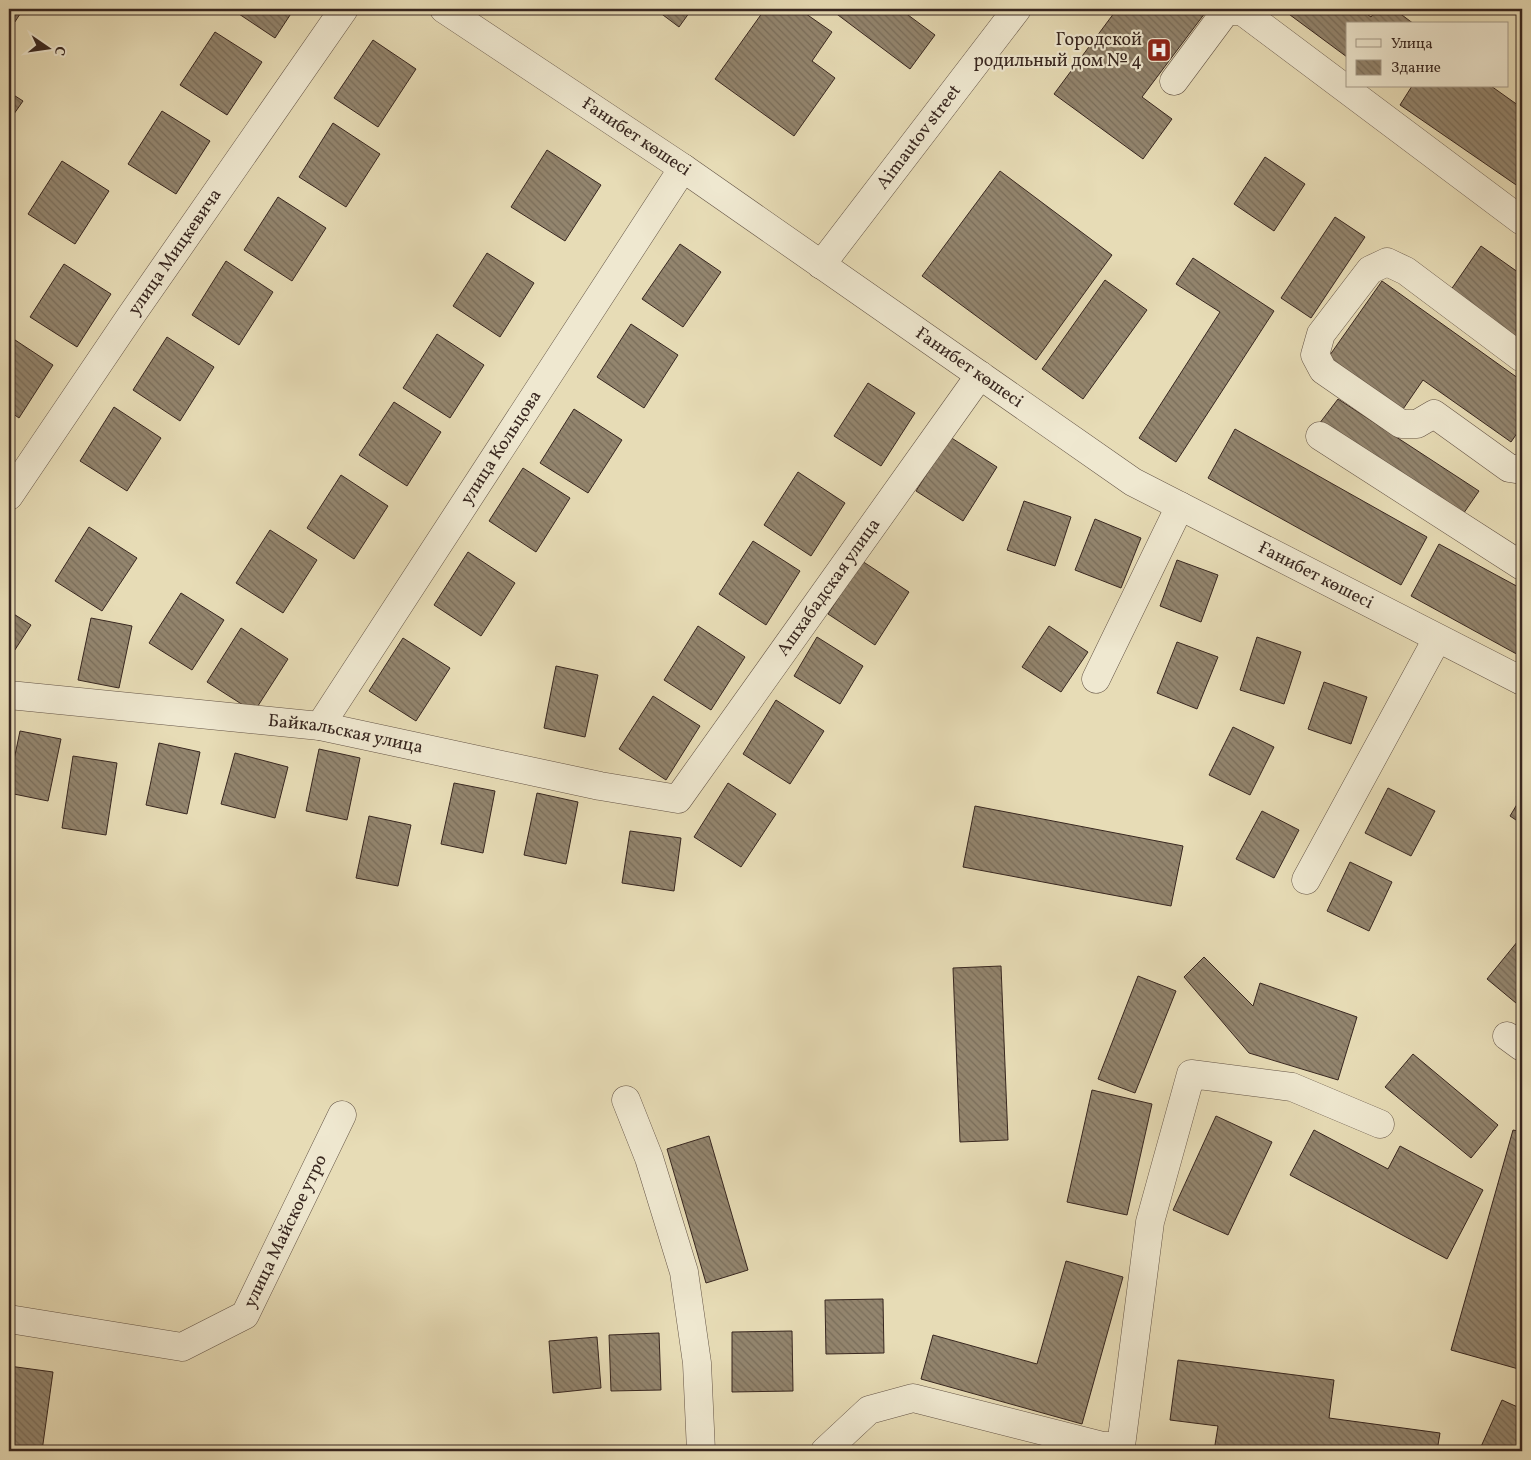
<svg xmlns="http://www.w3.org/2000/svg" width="1531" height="1460" font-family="Vollkorn,serif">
	<defs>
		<pattern id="building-back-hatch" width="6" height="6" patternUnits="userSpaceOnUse" patternTransform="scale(1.25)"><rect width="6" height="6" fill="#93856e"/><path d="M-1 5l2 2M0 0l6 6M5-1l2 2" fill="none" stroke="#796d5a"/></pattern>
	</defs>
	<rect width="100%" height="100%" fill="#e7dcb6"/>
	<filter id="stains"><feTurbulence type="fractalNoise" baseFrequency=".004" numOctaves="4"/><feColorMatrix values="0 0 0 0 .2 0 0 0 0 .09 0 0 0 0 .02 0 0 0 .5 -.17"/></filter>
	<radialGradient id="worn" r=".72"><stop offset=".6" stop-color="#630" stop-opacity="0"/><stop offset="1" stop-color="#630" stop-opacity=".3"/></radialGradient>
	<path fill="url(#building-back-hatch)" stroke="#382720" d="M9,9l11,5 -11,17z
		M234,9h60l-19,29 -42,-28z
		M655,9h37l-13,18z
		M765,9h34l33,23 -20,29 23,17 -41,58 -79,-57z
		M830,9h70l35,26 -25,34z
		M1117,9h91l-66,88 30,22 -29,40 -89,-65z
		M1282,9h78l11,8 6,-8h17l20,15h-67v33z
		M215,32l47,30 -35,53 -47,-30z
		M373,40l43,29 -38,58 -44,-29z
		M1412,86h79l31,22v81l-122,-84z
		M9,92l14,9 -14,20z
		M162,111l48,30 -34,53 -48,-30z
		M333,123l47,31 -34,53 -47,-30z
		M547,150l54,35 -36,56 -54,-34z
		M1265,157l40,27 -31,47 -40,-27z
		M62,161l47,30 -34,53 -47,-30z
		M1000,171l112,84 -76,105 -114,-84z
		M278,197l48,31 -34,53 -48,-31z
		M1335,217l30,20 -54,81 -30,-20z
		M680,244l41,28 -38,55 -41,-28z
		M1481,246l41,29v72l-74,-53z
		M487,253l47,30 -34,54 -47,-31z
		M1193,258l81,53 -98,151 -37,-24 81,-126 -44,-28z
		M226,261l47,31 -34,53 -47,-30z
		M64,264l47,30 -34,53 -47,-30z
		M1105,280l42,30 -64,89 -41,-30z
		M1382,281l140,100v45l-11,16 -88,-62 -24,35 -74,-53z
		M631,324l47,31 -34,53 -47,-31z
		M437,334l47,31 -34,53 -47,-30z
		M9,336l44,29 -34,53 -10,-7z
		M167,337l47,30 -34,54 -47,-31z
		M868,383l47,30 -34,53 -47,-30z
		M1338,399l141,92 -18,26 -142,-93z
		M394,402l47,30 -34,54 -48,-31z
		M114,407l47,31 -34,53 -47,-30z
		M574,409l48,31 -34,53 -48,-30z
		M1235,429l192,108 -26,48 -193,-107z
		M950,437l47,30 -34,54 -47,-30z
		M523,468l47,30 -34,54 -47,-31z
		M798,472l47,31 -34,53 -47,-31z
		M341,475l47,31 -34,53 -47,-31z
		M1024,501l47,16 -16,49 -48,-16z
		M1095,519l46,19 -20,50 -46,-18z
		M89,527l48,31 -35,53 -47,-30z
		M270,530l47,30 -34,53 -47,-30z
		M753,541l47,30 -34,54 -47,-31z
		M1439,544l83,45v68l-111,-61z
		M468,552l47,31 -34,53 -47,-31z
		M1177,560l41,15 -17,47 -41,-16z
		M862,561l47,31 -34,53 -47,-31z
		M181,593l43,27 -32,50 -43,-27z
		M9,611l22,14 -22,34z
		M91,618l41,8 -13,62 -41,-8z
		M698,626l47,31 -34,53 -47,-30z
		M1049,626l39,26 -27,40 -39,-25z
		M241,628l47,31 -34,53 -47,-30z
		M817,637l46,29 -23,38 -46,-28z
		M1257,637l44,15 -17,52 -44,-14z
		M403,638l47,30 -34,53 -47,-30z
		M1177,642l41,15 -21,52 -40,-16z
		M556,666l42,9 -13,62 -41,-9z
		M1324,682l43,15 -16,47 -43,-15z
		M653,696l47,30 -34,54 -47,-31z
		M776,700l48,31 -34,53 -47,-30z
		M1233,727l41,20 -24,48 -41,-20z
		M20,731l41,8 -13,62 -39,-8v-9z
		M159,743l41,9 -13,62 -41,-9z
		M319,749l41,9 -13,62 -41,-9z
		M235,753l53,14 -13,51 -54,-14z
		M73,756l44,7 -11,72 -44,-7z
		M454,783l41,8 -12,62 -42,-9z
		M728,783l48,31 -35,53 -47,-30z
		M1388,788l47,23 -24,45 -46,-23z
		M537,793l41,9 -12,62 -42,-9z
		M1522,796v28l-12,-8z
		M975,806l208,40 -12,60 -208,-39z
		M1262,811l37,19 -25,48 -38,-19z
		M369,816l42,9 -13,61 -42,-8z
		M630,831l51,7 -7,53 -52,-8z
		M1350,862l42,20 -23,49 -42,-20z
		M1522,936v72l-35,-29z
		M1204,957l49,49 7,-23 97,34 -19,63 -89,-27 -65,-76z
		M1001,966l7,174 -48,2 -7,-174z
		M1138,976l38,15 -41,102 -37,-14z
		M1413,1054l85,71 -27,33 -86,-71z
		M1092,1090l60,14 -25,111 -60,-13z
		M1216,1116l56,26 -44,93 -55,-25z
		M1314,1130l74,39 12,-23 83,44 -36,69 -157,-84z
		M1513,1130l9,2v238l-71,-20z
		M709,1136l39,134 -42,13 -39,-134z
		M1066,1261l57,16 -41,147 -161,-45 12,-44 104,29z
		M883,1299l1,54 -58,1 -1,-54z
		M792,1331l1,60 -61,1v-60z
		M659,1333l2,57 -50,1 -2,-56z
		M597,1337l4,51 -48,5 -4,-52z
		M1178,1360l156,20 -5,38 111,15 -3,18h-223l4,-25 -48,-6z
		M9,1366l44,6 -11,79h-33z
		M1502,1400l20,9v42h-43z"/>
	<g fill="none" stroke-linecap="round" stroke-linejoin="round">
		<defs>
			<g id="minor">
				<path id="s1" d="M444,9l239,159 450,314 389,199"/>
				<path d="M1174,81l52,-70h16l280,210"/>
				<path id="s2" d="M821,265l196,-256"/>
				<path d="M1522,358l-116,-87 -19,-9 -17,8 -49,64 -6,21 8,15 78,54h16l17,-10 75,54 13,2"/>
				<path d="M1320,436l202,130"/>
				<path id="s3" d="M9,496l121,-179 214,-308"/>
				<path d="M1096,679l84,-173"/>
				<path id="s4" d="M9,695l311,31 280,60 78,13 302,-424"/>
				<path id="s5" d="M320,726l363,-558"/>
				<path d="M1306,880l131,-241"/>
				<path d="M1507,1036l15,11"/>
				<path d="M626,1100l23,58 35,114 13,91 4,88"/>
				<path id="s6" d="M9,1319l173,28 63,-32 97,-200"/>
				<path d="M825,1451l44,-41 44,-12 190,48h18l29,-224 41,-148 101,13 88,37"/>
			</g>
		</defs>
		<use href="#minor" stroke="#645446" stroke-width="29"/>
		<use href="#minor" stroke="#efe8d0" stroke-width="28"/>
	</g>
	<defs>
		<symbol id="hospital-square" viewBox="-11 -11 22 22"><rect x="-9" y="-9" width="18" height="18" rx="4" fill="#8f2418" stroke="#efe8d0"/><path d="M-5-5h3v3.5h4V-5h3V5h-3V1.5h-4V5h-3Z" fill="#fff"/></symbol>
	</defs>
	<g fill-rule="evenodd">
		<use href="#hospital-square" x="1145" y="36" width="28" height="28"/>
	</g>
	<g text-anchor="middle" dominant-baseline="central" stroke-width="4.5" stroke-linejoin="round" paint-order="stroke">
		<g font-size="18" fill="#382720" stroke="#efe8d0" text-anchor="end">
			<text x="1142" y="40">Городской<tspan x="1142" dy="21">родильный дом № 4</tspan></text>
		</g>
		<g font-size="18" fill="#382720" stroke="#efe8d0">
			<text stroke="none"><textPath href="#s2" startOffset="161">Aimautov street</textPath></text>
			<text stroke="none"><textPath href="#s1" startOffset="231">Ғанибет көшесі</textPath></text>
			<text stroke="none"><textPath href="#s3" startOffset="295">улица Мицкевича</textPath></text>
			<text stroke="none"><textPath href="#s1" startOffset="636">Ғанибет көшесі</textPath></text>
			<text stroke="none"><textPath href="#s5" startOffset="332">улица Кольцова</textPath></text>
			<text stroke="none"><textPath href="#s1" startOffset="1041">Ғанибет көшесі</textPath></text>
			<text stroke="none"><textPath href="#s4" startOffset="938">Ашхабадская улица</textPath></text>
			<text stroke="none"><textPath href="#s4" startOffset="339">Байкальская улица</textPath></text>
			<text stroke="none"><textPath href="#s6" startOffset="339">улица Майское утро</textPath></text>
		</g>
	</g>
	<rect width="1531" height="1460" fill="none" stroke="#e7dcb6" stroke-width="30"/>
	<rect x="10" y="10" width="1511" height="1440" fill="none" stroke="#382720" stroke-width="2.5"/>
	<rect x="15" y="15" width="1501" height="1430" fill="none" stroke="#382720"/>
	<rect x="1346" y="22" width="162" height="65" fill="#efe8d0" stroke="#a69b8a"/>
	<rect x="1356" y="39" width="25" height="8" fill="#efe8d0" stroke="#a69b8a"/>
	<text x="1391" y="48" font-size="15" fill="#382720">Улица</text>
	<rect x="1356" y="60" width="25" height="15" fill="url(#building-back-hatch)" stroke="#a69b8a"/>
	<text x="1391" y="72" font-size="15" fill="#382720">Здание</text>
	<g transform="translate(48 48) rotate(103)" stroke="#efe8d0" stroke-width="4" paint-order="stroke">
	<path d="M0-4L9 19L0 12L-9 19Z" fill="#382720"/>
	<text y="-8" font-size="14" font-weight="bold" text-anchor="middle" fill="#382720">С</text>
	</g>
	<rect width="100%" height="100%" filter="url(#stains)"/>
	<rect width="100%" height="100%" fill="url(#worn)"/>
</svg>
